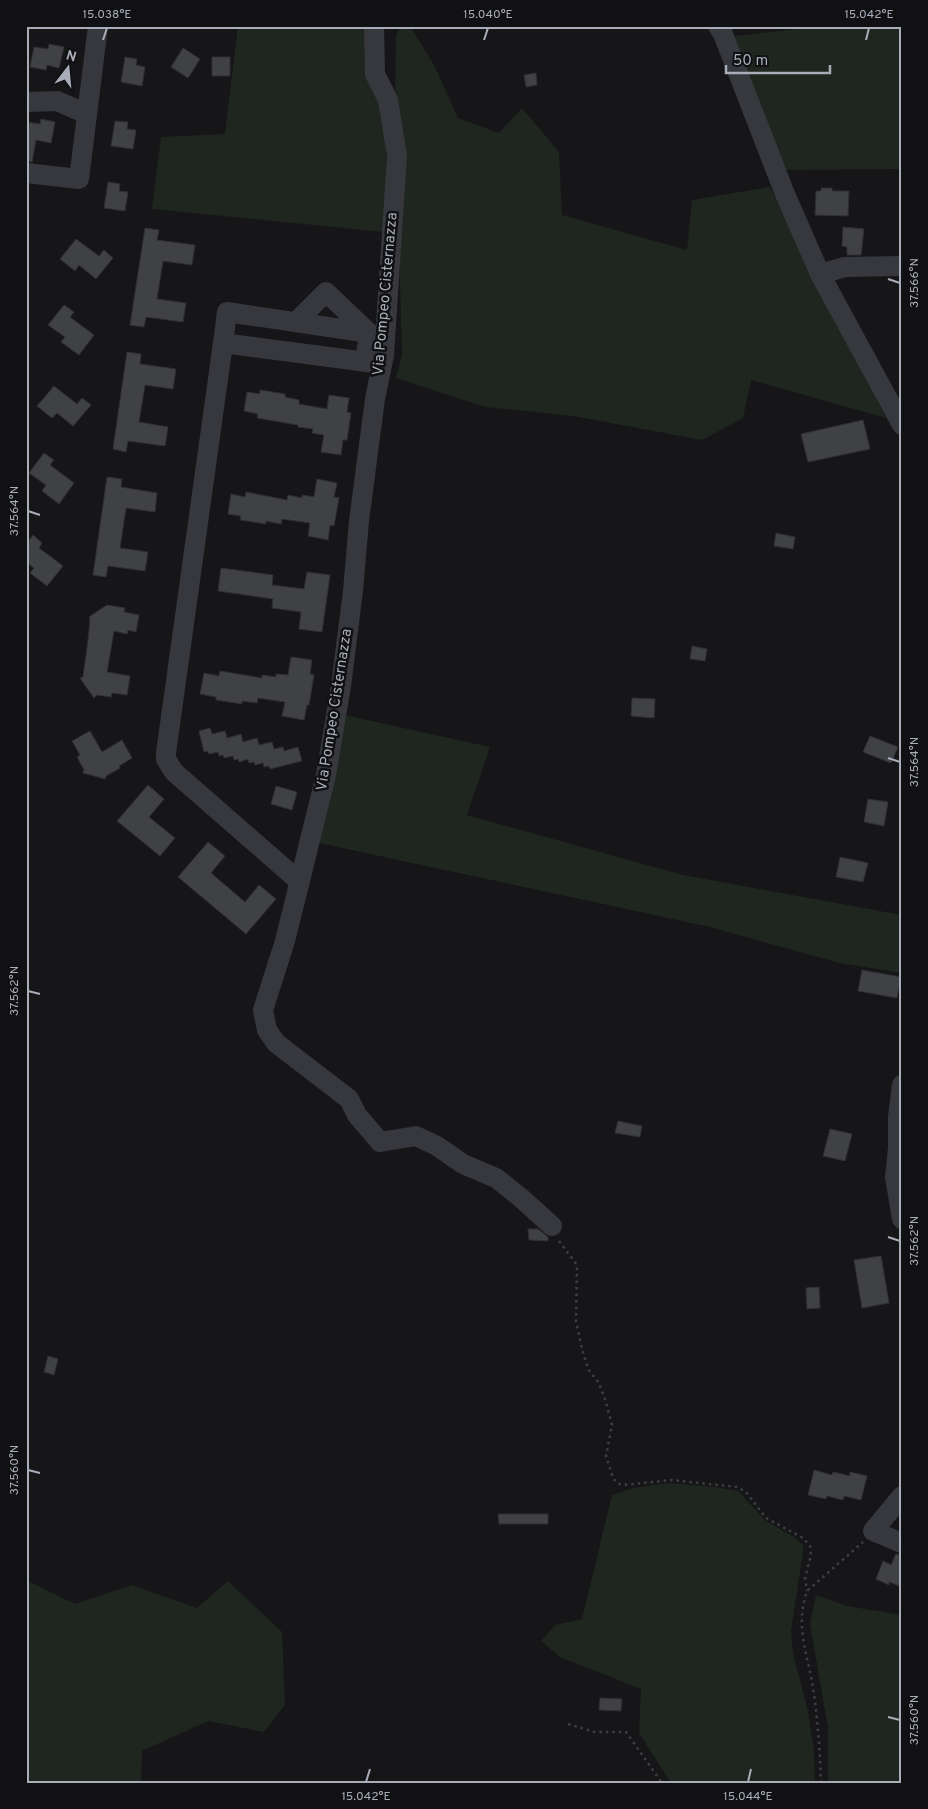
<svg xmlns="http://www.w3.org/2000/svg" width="928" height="1809" font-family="Overpass,sans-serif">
	<rect width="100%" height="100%" fill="#161618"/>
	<path fill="#1e261f" d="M238,26h131l15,88 3,66 -3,52 -232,-23 9,-72 64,-3z
		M401,26h9l24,39 24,53 41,15 23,-25 37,44 3,63 125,35 5,-50 78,-13 116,231 -135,-38 -8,38 -41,22 -129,-24 -88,-9 -89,-29 6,-24 -7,-243 1,-76z
		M825,26h77v143l-120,1 -48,-134z
		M344,715l146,32 -23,68 216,60 219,40v58l-63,-10 -129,-36 -391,-84z
		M669,1483l46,4 23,4 27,29 29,17 9,8v7l-12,79 2,22 15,59 6,38 1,33h-144l-32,-50 2,-44 -81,-32 -19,-16 14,-16 27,-6 30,-124 21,-7z
		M26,1580l49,24 57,-19 65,23 31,-27 54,51 3,73 -21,27 -56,-11 -66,30 -1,32h-115z
		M816,1595l31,11 55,9v168h-74v-55l-18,-104z"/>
	<path fill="#404145" stroke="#303034" d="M49,44l15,3 -5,21 -12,-3 -1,5 -16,-3 4,-20 14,2z
		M183,48l17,11 -12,19 -17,-11z
		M125,57l12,2 -1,6 9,2 -3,19 -21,-4z
		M212,57h18v19h-18z
		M536,73l1,12 -11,2 -2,-12z
		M41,119l14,3 -4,21 -15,-3 -4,22 -6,-1v-39l14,2z
		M115,121l13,1 -1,7 9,1 -3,19 -22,-3z
		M108,182l12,2 -1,7 9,1 -3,19 -21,-3z
		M821,188h11v3h17l-1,25 -33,-1 1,-24h5z
		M843,227l21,2 -3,26h-14v-8l-5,-1z
		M145,228l14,2 -2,10 38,5 -3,20 -29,-4 -6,38 29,4 -3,19 -37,-5 -2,10 -14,-2z
		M76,239l23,17 5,-6 9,8 -17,21 -17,-14 -4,6 -15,-12z
		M64,305l10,7 -4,5 24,18 -15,20 -18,-13 4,-5 -17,-12z
		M127,352l14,2 -1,10 36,5 -3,20 -28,-4 -6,37 29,5 -3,19 -37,-5 -2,11 -13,-3z
		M54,386l23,18 5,-6 9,7 -18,21 -16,-13 -5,5 -15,-12z
		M260,390l25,4v3l14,3v4l28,5 2,-14 20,3 -2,14 4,1 -4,27h-4l-2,15 -20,-3 3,-17 -12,-2 1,-4 -15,-2v-2l-41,-7 1,-4 -14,-3 3,-19 13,2z
		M863,420l7,29 -62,13 -7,-28z
		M44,453l10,7 -4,5 24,18 -15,21 -17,-13 4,-6 -17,-12z
		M107,477l15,2 -1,8 36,6 -2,19 -29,-4 -6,40 28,4 -3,19 -37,-5 -2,11 -13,-2z
		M317,479l20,4 -3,14 5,1 -5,28 -4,-1 -2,15 -20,-4 2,-13 -28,-4 -1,5 -15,-3v3l-26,-4 1,-4 -13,-2 3,-20 14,3 1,-5 41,8 1,-5 14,3v-3l12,2z
		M776,533l19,4 -2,12 -19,-3z
		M33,535l9,8 -3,5 24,18 -16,20 -17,-13 4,-5 -8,-6v-18z
		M221,568l52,7 -1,10 32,4 3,-17 23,3 -8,57 -23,-3 2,-17 -29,-4 1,-9 -55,-8z
		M107,605l18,3 -1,4 15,3 -3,17 -8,-2 -1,4 -13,-3 -7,41 23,4 -3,19 -15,-2 -1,4 -14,-2 -3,3 -14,-20 3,-1 5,-37 2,-20 -1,-3z
		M692,646l15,3 -2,12 -15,-2z
		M291,657l21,3 -2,14 4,1 -5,30h-2l-3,15 -22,-4 3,-14 -27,-4 -1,5 -15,-2v3l-26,-4v-3l-16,-3 4,-21 15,3 1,-5 42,7v-3l14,2v-3l12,1z
		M632,698l23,1 -1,19 -23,-2z
		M210,728l2,6 13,-3 2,7 14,-4 2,8 14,-4 2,7 13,-3 2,7 9,-2 1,4 14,-4 4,14 -32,8 -1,-3 -5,1 -1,-4 -8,2 -1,-3 -5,1 -1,-4 -9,3 -1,-3 -4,1 -1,-4 -9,2 -1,-3 -4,1 -1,-4 -9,2 -1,-3 -4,1 -5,-21z
		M90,731l12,21 20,-12 10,18 -13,8 1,2 -14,8 -1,3 -22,-6 1,-3 -7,-13 3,-2 -8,-14z
		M870,736l28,11 -7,16 -28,-11z
		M148,785l16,14 -15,18 26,21 -15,18 -43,-35z
		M276,786l21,6 -5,18 -21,-6z
		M868,799l20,3 -4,24 -20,-4z
		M208,842l17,14 -14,17 34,29 14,-17 17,14 -30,35 -68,-57z
		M840,857l28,6 -5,19 -27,-5z
		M862,970l39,7 -4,21 -39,-7z
		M618,1121l24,5 -2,11 -25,-4z
		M830,1129l22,5 -7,27 -22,-5z
		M528,1229h10l10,8v4l-19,-1z
		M881,1256l8,47 -27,5 -8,-48z
		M819,1287l1,21 -13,1 -1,-21z
		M48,1356l10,3 -4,16 -10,-3z
		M814,1470l18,5 1,-3 17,4v-4l17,4 -6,24 -17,-4 -1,4 -16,-4 -1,3 -18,-4z
		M498,1514h50v10h-49z
		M896,1554l6,1v32l-13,-5v3l-13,-6 7,-18 8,4z
		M600,1698l22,1 -1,12 -22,-1z"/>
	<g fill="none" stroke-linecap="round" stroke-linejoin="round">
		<path stroke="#3d3f44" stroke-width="2.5" stroke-dasharray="2.5 4" stroke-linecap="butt" d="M559,1241l18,24 -1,56 6,28 6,20 11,14 7,19 6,23 -6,31 7,22 4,5 6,2 49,-5 65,7 9,5 20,26 37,20 7,8 1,9 -6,23 2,13
			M568,1724l27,8h31l36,51
			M821,1783c-1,-30 -3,-60 -7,-89 -5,-38 -20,-65 -7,-103l56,-49"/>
		<path stroke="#37383d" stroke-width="20" d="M374,26l1,48 13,26 9,56 -13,199 -9,44 -16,122 -6,70 -12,95 -15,89 -41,166 -22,69 4,20 9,13 73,56 8,16 23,27 36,-6 21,10 26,18 33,14 24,19 32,29
			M718,26l5,8 62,160 35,80 82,151
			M26,102l31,-1 30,13
			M26,173l53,6 19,-153
			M820,274l25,-7 57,-1
			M296,322l30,-30 43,41
			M223,343l4,-31 142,21 -4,29
			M300,882l-126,-110 -8,-13v-6l57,-410 159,21
			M902,1085l-4,32v31l-3,29 7,42
			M902,1496l-29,35 29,12"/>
	</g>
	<path fill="none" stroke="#a8adb8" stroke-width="2" d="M103,40l4,-12M484,40l4,-12M866,40l3,-12M888,279l12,4M28,511l12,4M888,758l12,4M28,991l12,3M888,1237l12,4M28,1470l12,3M888,1717l12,3M366,1782l4,-13M748,1782l3,-13"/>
	<g text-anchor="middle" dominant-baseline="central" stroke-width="5" stroke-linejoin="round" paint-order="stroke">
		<g font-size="15" fill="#a8adb8" stroke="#111113">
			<text transform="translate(386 294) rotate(-85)">Via Pompeo Cisternazza</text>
			<text transform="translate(335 710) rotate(-81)">Via Pompeo Cisternazza</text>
		</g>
	</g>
	<rect width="928" height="1809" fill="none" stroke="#111113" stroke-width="55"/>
	<g transform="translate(68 68) rotate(16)" stroke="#111113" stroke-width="4" paint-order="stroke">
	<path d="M0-4L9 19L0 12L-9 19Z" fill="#a8adb8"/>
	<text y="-8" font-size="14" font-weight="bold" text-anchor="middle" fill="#a8adb8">N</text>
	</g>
	<path d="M726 65v8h104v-8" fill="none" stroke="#a8adb8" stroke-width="2.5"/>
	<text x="733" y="65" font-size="15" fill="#a8adb8" stroke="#111113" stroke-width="4" paint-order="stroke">50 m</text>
	<rect x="28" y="28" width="872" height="1754" fill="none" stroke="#a8adb8" stroke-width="2"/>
	<g font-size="12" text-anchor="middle" fill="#a8adb8">
		<text x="107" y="18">15.038°E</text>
		<text x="488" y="18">15.040°E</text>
		<text x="869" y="18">15.042°E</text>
		<text transform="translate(914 283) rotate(-90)" y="4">37.566°N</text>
		<text transform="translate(14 511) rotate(-90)" y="4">37.564°N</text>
		<text transform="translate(914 762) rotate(-90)" y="4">37.564°N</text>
		<text transform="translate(14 991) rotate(-90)" y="4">37.562°N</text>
		<text transform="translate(914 1241) rotate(-90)" y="4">37.562°N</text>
		<text transform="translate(14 1470) rotate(-90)" y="4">37.560°N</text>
		<text transform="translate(914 1720) rotate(-90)" y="4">37.560°N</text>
		<text x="366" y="1800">15.042°E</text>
		<text x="748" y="1800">15.044°E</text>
	</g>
</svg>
